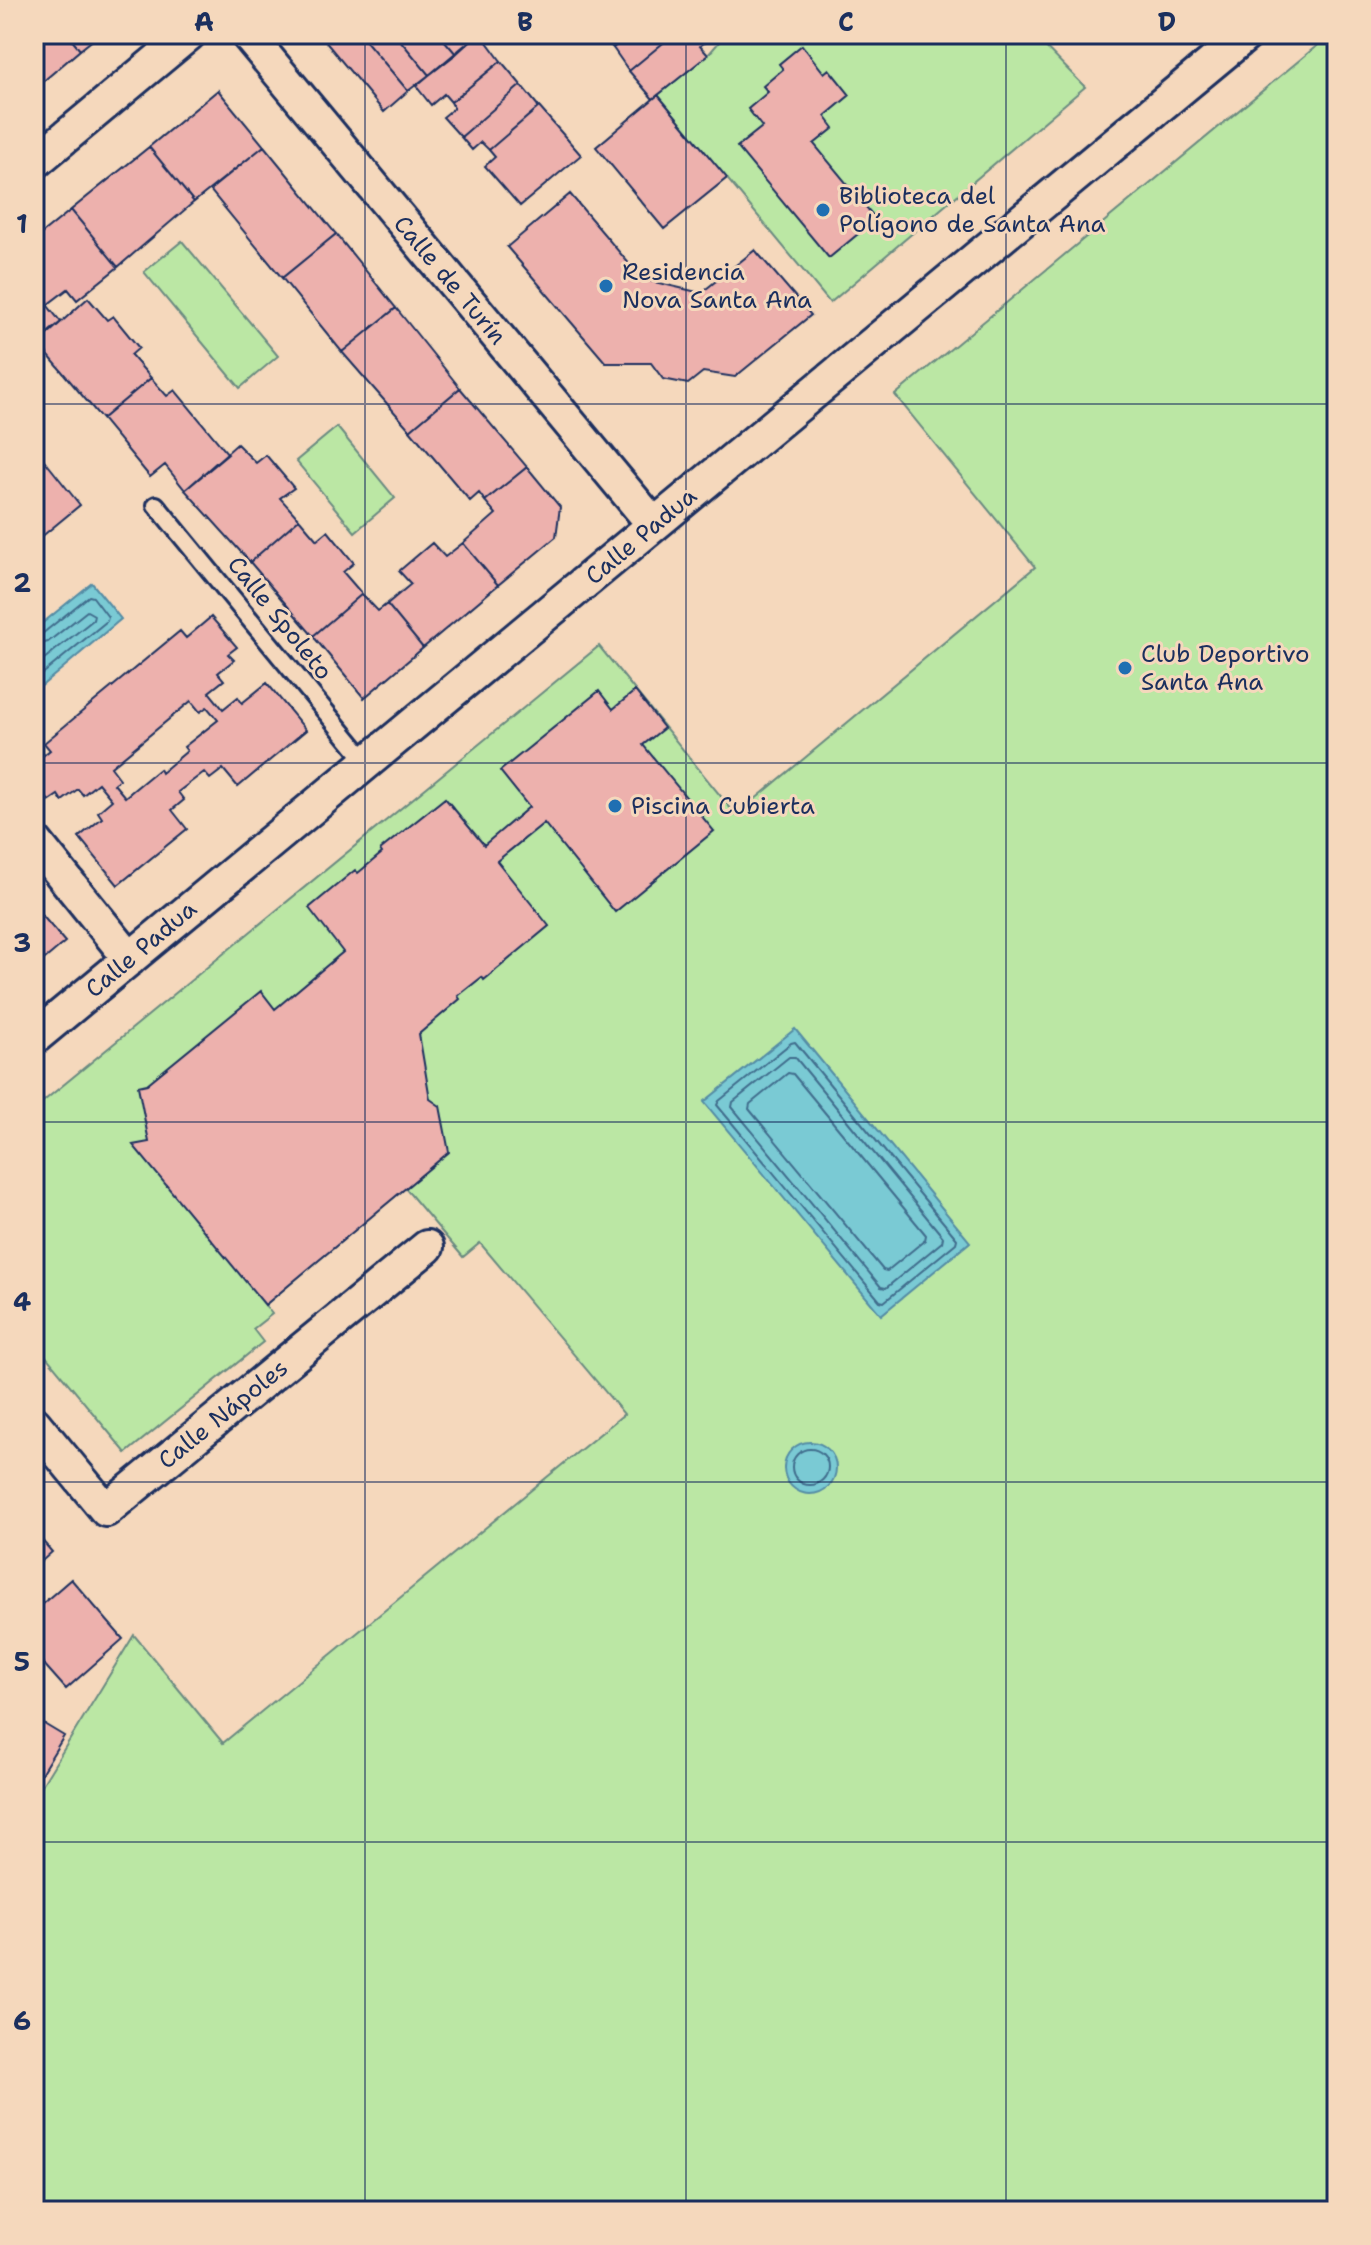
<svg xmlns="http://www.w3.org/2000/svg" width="1371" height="2245" font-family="'Shantell Sans',sans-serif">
	<rect width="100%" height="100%" fill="#f5d8bc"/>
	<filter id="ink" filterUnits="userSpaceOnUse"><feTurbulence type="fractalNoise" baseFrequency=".0125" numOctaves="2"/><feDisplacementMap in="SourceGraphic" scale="16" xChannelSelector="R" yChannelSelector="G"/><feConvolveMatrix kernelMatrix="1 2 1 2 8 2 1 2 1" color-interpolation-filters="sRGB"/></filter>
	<g filter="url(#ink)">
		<path fill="#bbe7a4" stroke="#6b8b81" stroke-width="2" d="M726,34h307l52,53 -255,216 -172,-208 50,-40z
			M1331,34h6v2177h-1303v-413l100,-163 89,108 401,-329 -144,-171 -17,14 -58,-69 -140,117 7,9 -19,15 10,13 -137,111 -92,-111v-233l565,-463 137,169 299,-248 -140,-172z
			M182,241l96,115 -38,32 -96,-116z
			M337,427l58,71 -40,34 -59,-71z"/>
		<path fill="#7acad4" stroke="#548ca5" stroke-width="2" d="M92,583l29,36 -82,69 -5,-6v-52z
			M795,1029l175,213 -89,73 -177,-213z
			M784 1468a26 26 0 1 1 52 0a26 26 0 1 1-52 0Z"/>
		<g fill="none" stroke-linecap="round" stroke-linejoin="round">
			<path stroke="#416d8d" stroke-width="2" d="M34,636l8,-2 47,-38 4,1 15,20 -1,4 -67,55 -6,1
				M34,646l14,-4 39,-31 7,4 -1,5 -59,47
				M795,1042l162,197 -1,4 -72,59 -4,-1 -163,-196 2,-4 72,-58z
				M789,1057h6l148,180 -1,5 -56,46 -5,-1 -149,-180 1,-5z
				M788,1073l5,1 133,161 -1,5 -38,31 -4,-1 -134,-161 1,-5z
				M792 1467a18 18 0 1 1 36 0a18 18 0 1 1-36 0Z"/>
		</g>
		<path fill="#edb1ad" stroke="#1b2f5e" stroke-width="2" fill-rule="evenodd" d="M34,34h33l13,16 -46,39z
			M67,34h33l-20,16z
			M319,34h41l48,57 -24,21z
			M360,34h35l34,41 -21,16z
			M395,34h44l17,20 -27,21z
			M439,34h39l-22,20z
			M478,34h3l20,27 -50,41 -7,-8 -13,11 -15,-19z
			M601,34h29l-17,14z
			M630,34h44l-45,37 -16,-23z
			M674,34h35l2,3 -11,9 8,9 -55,44 -24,-28z
			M802,45l22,28 5,-4 21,26 -25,21 9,12 -20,16 62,75 -47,39 -92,-111 25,-20 -14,-18 20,-17 -5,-6 20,-17 -4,-5z
			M501,61l20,24 -60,52 -18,-20 11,-9 -3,-6z
			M521,85l18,22 -50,43 -8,-8 -9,8 -11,-13z
			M218,90l46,56 -70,56 -45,-55z
			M658,95l69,83 -63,51 -68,-82z
			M539,107l42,48 -61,51 -35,-40 10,-9 -6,-7z
			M264,146l72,88 -54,44 -72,-88z
			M149,147l45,55 -76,65 -47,-57z
			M570,194l72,85 59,14 54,-43 56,65 -76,62 -32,-5 -15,12 -25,-5 -12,-16h-45l-99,-116z
			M71,210l47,57 -41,33 -9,-11 -21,16 14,17 -20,16 -7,-9v-89z
			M336,234l60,74 -54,44 -60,-74z
			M88,298l19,22 6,-4 26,32 -8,7 20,23 -49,41 -64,-76z
			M396,308l64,80 -50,42 -68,-78z
			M151,378l16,18 8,-6 53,64 -43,36 -20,-25 -15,12 -48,-58z
			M460,388l67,79 -42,34 -6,-8 -9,8 -60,-71z
			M237,444l19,19 10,-8 28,33 -14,10 19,21 -49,43 -65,-72z
			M37,451l43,54 -46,38v-89z
			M527,467l33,40 -4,30 -58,48 -35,-42 33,-29 -11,-13z
			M299,519l18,21 11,-9 26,32 -11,9 19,22 -49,42 -63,-74z
			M432,543l13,14 18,-14 35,42 -75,63 -36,-44 24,-20 -12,-13z
			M362,594l16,17 9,-7 36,44 -59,50 -51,-62z
			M211,617l26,30 -9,7 6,6 -16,13 6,7 -15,12 14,17 15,-12 4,6 25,-20 39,47 -68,57 -15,-18 -13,10 -6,-7 -26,20 6,8 -12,10 15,19 -69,56 -39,-48 23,-19 -4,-6 14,-12 -14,-17 -15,12 -5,-6 -16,12 -4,-6 -9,6 -15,-18v-20l16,-13 -6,-7 136,-112 6,7zM191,701l9,11 7,-5 11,13 -34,27 3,4 -26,22 -2,-4 -34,28 -11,-13 6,-5 -9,-12z
			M599,691l14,18 22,-18 29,37 -21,17 71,86 -99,81 -71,-89 -47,38 52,65 -65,54 -2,-3 -24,19 2,3 -41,35 11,65 10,7 9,46 -184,153 -132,-160 16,-3 -11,-56 9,-2 114,-93 14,18 68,-57 -34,-44 46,-38 3,3 24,-20 -2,-3 65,-52 39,47 45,-38 -29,-36z
			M34,906l31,36 -31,26z
			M34,1531l18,21 -18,16z
			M71,1579l52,60 -57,50 -32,-36v-42z
			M34,1718l30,18 -30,49z"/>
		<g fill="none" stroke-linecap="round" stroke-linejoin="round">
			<defs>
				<path id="lane" d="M156,505l211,257"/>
				<path id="street" d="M247,34l407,491
					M34,163l155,-129
					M34,840l96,119
					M34,1038l1213,-1004
					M34,1423l72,87 321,-263"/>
			</defs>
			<use href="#lane" stroke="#1b2f5e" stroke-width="22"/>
			<use href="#street" stroke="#1b2f5e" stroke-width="38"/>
			<use href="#lane" stroke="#f5d8bc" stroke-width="16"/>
			<use href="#street" stroke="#f5d8bc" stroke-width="32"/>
		</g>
	</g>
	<path fill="none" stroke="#1b2f5e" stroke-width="2" stroke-opacity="0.55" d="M365,34v2177M686,34v2177M1006,34v2177M34,404h1303M34,763h1303M34,1122h1303M34,1482h1303M34,1842h1303"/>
	<g fill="#1f6fb2" stroke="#f5d8bc" stroke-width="3">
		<circle cx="823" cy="210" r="8"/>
		<circle cx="606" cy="286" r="8"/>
		<circle cx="1125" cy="668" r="8"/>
		<circle cx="615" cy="806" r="8"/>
	</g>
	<g text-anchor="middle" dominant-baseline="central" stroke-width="6" stroke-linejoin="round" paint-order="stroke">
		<g font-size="24" fill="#1b2f5e" stroke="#f5d8bc" text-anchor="start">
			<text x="839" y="196">Biblioteca del<tspan x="839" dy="28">Polígono de Santa Ana</tspan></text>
			<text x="622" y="272">Residencia<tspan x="622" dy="28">Nova Santa Ana</tspan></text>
			<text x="1141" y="654">Club Deportivo<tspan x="1141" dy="28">Santa Ana</tspan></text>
			<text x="631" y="806">Piscina Cubierta</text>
		</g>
		<g font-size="24" fill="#1b2f5e" stroke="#f5d8bc">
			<text transform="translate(450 280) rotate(50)">Calle de Turín</text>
			<text transform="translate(641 536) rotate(-40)">Calle Padua</text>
			<text transform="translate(280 618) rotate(51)">Calle Spoleto</text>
			<text transform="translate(141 949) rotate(-40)">Calle Padua</text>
			<text transform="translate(223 1414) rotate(-39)">Calle Nápoles</text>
		</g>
	</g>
	<rect width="1371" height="2245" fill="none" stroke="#f5d8bc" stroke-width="88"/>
	<rect x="44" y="44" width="1283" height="2157" fill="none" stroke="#1b2f5e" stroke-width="3"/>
	<g font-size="26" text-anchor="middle" font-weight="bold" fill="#1b2f5e">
		<text x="204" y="31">A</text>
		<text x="525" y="31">B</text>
		<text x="846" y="31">C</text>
		<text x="1167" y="31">D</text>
		<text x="22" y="233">1</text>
		<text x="22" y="592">2</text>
		<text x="22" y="952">3</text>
		<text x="22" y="1311">4</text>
		<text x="22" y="1671">5</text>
		<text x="22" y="2030">6</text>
	</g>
</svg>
